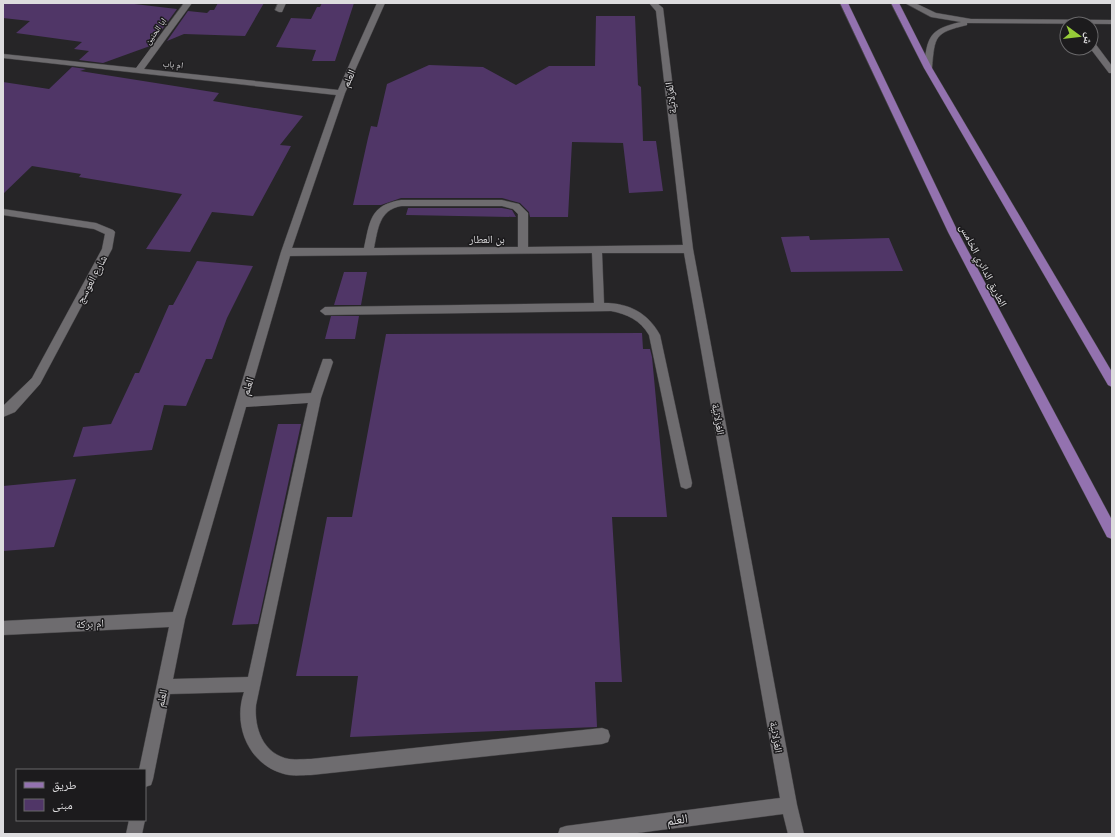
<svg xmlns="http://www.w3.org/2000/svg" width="1115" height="837" font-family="Lato,'Noto Naskh Arabic',sans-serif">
	<rect width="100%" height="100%" fill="#262527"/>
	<path fill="#503667" d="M3,3h123l51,6 -27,37 -47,17 -24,-3 10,-9 -15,-2 8,-7 -66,-9 14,-12 -27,-3z
		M218,3h46l-19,33 -61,-2 -17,7 21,-30 19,2 3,-3h4z
		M322,3h32l-19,58h-23l4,-11 -40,-3 15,-29 20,1 6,-12h3z
		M596,16h39l3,69 3,2 2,54h13l7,50 -34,2 -6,-50 -51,-1 -4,75h-38l-1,-5 -9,-9 -18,-5h-101l-20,7h-28l15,-67 3,-12 6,1 10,-43 42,-19 54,2 33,18 33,-19h46z
		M72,67l14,2 -6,2 139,22 -6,8 90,15 -23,29 11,1 -38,70 -41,-4 -22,40 -44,-3 36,-55 -103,-17 2,-3 -49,-8 -29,28v-112l46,7z
		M408,208h94l10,2 4,7 -110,-2z
		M809,236l1,4 79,-2 14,33 -112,1 -10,-35z
		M197,261l56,5 -26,52 -15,41h-6l-20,47 -22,-1 -12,45 -79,7 10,-30 28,-3 24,-51h4l30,-68h4z
		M344,272h23l-6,33h-27z
		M331,316h28l-4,23h-30z
		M642,333l1,16h7l2,8 15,160h-55l10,165h-27l2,45 -247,10 8,-61h-62l31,-159h25l34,-183z
		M278,424h23l-43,200 -26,1z
		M76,479l-22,68 -51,4v-65z"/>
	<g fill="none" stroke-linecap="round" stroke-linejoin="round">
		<defs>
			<path id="minor" d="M184,3h8l-48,66 194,21 39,-87h8l-40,90 -53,155h72c6,-27 6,-43 37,-48h101l17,4 9,9v34l155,-2 -27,-234 -7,-8h8l6,5 30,241 104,556 7,29h-16l-5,-20 -153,20h-72l2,-6 6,-2 214,-28 -96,-545h-82l2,50c25,0 44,10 56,32l32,148 -1,4 -5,2 -5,-2 -1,-4 -31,-148c-9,-15 -22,-21 -38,-24l-286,4 -5,-4 5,-4 269,-4 -2,-50 -302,3 -41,141 62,-4 12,-34h8l2,3 -12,36 -65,307c-2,23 7,49 33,54 7,1 15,0 22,0l291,-31 6,2 2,6 -2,6 -6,2 -291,31c-7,0 -15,1 -22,0 -39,-7 -57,-48 -45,-83l-74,2 -17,85 -2,6 -6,2v-17h-6l30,-143 -166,8v-14l170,-9 108,-360 55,-157 -333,-37v-4l133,14zM401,206h101l11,3 5,5v33l-144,1c4,-19 5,-38 27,-42zM308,403l-60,274 -75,2 12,-60 61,-212z
				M278,3h8l-4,9h-3l-4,-2z
				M905,3h10l21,10 35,6 141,1v4l-145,-1v2c-33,8 -32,11 -35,43l-4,2 -4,-2c3,-31 5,-39 37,-46l-30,-5z
				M1091,42h3l18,24v7h-3l-19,-25z
				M3,209l93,14 17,7 2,2 -3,17 -72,135 -25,28 -12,5v-11l29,-28 70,-129 3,-15 -11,-5 -91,-14z
				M145,819v1l-3,14h-16l3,-14z"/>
			<path id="major" d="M840,3h8l110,229 154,288v19l-5,-2 -159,-305z
				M891,3h8l33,65 180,304v15l-4,-2 -184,-317z"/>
		</defs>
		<use href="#minor" stroke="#454446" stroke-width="1"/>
		<use href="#major" stroke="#454446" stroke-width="1"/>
		<use href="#minor" fill="#6e6c6f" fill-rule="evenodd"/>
		<use href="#major" fill="#9372af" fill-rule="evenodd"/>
	</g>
	<g text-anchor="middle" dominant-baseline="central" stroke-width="3" stroke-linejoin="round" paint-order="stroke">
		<g font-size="9" fill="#dddcde" stroke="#1c1b1d">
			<text transform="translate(155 31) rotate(-54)">ابا الحنين</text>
			<text transform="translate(173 64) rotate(6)">ام باب</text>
		</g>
		<g font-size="11" fill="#dddcde" stroke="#1c1b1d">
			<text transform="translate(348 78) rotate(-66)">العلم</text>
			<text transform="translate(670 98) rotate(-97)">الغزلانية</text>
			<text x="487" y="238">بن العطار</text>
			<text transform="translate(984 265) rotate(63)">الطريق الدائري الخامس</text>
			<text transform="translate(91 279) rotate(-62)">شارع العوسج</text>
			<text transform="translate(247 386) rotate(-73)">العلم</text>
			<text transform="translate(719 419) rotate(80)">الغزلانية</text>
			<text transform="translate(90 623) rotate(-3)">ام بركة</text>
			<text transform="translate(161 698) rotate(-78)">العلم</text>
			<text transform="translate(777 737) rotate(80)">الغزلانية</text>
		</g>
		<g font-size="13" fill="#dddcde" stroke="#1c1b1d">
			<text transform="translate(677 819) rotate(-8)">العلم</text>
		</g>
	</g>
	<rect width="1115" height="837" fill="none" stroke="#dddcde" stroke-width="8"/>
	<rect x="16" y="769" width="130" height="52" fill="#1c1b1d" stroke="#69686a"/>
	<rect x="24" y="782" width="20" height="6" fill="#9372af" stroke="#69686a"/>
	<text x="52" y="789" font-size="12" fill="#dddcde">طريق</text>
	<rect x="24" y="799" width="20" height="12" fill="#503667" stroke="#69686a"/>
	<text x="52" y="809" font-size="12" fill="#dddcde">مبنى</text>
	<g transform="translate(1079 36) rotate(105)"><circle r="19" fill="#1c1b1d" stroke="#69686a"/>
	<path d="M0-3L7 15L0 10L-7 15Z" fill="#97cc39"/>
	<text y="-6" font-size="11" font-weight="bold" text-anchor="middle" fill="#dddcde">ش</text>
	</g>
</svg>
